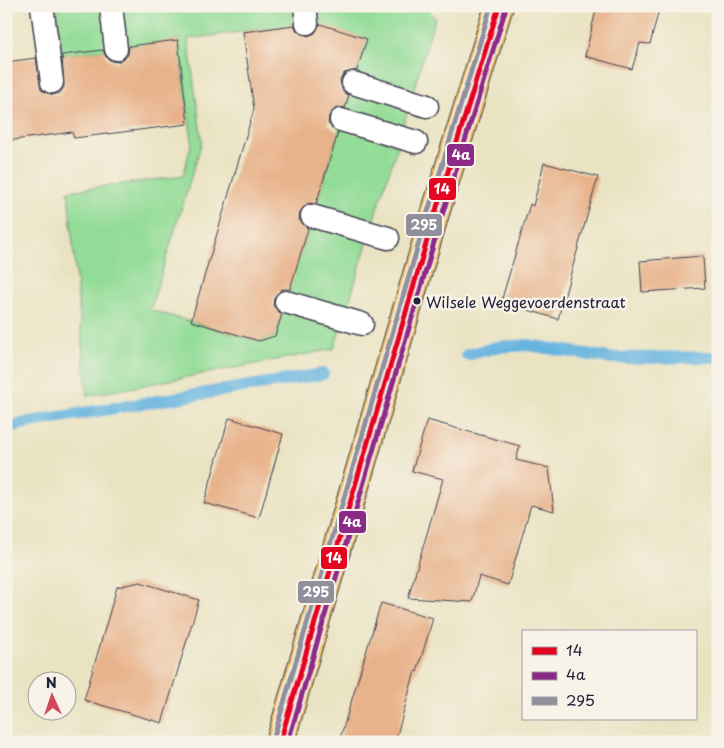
<svg xmlns="http://www.w3.org/2000/svg" width="724" height="748" font-family="'Playpen Sans',sans-serif">
	<rect width="100%" height="100%" fill="#f7f3e8"/>
	<filter id="ink" filterUnits="userSpaceOnUse"><feTurbulence type="fractalNoise" baseFrequency=".02" numOctaves="2"/><feDisplacementMap in="SourceGraphic" scale="10" xChannelSelector="R" yChannelSelector="G"/><feConvolveMatrix kernelMatrix="1 2 1 2 8 2 1 2 1" color-interpolation-filters="sRGB"/></filter>
	<filter id="wash" filterUnits="userSpaceOnUse"><feTurbulence type="fractalNoise" baseFrequency=".0096" numOctaves="4" result="noise"/><feDisplacementMap in="SourceGraphic" scale="20" xChannelSelector="R" yChannelSelector="G"/><feGaussianBlur stdDeviation="1.12" result="paint"/><feColorMatrix in="noise" values="0 0 0 0 0 0 0 0 0 0 0 0 0 0 0 0 0 1.4 0 .05"/><feComposite in="paint" operator="in"/></filter>
	<g filter="url(#wash)">
		<rect width="100%" height="100%" fill="#eae3c2"/>
		<path fill="#93dc97" stroke="#5a7f69" d="M56,6h50l5,43 -49,6z
			M120,6h179l2,18 -113,15 14,103 -52,168 109,31 16,-5 9,-27 57,17 -7,23 -247,47 -19,-205 115,-15 9,-35 -14,-101 -52,7z
			M311,6h114l10,12 -23,77 -57,-18 11,-38 -53,-16z
			M351,90l58,17 -7,22 -58,-17z
			M340,126l58,19 -26,80 -57,-17z
			M310,222l58,18 -22,72 -58,-18z"/>
		<g fill="none" stroke-linecap="round" stroke-linejoin="round">
			<path stroke="#65b4df" stroke-width="12" d="M467,355l30,-8 31,-2 82,13 108,-1
				M6,428l23,-6 294,-48"/>
		</g>
		<g id="blocks">
			<path fill="#e8b28a" d="M597,6h63l-10,38 -10,-1 -8,26 -47,-13z
				M320,24l47,15 -10,31 -13,3 -4,7 3,12 6,3 -4,13 -8,-1 -8,9 -1,8 10,9 -22,71 -8,-1 -8,9 -1,8 9,9 -18,60h-8l-8,9 -1,8 9,8 -7,22 -16,5 -68,-20 63,-212 -11,-77 51,-7 3,6 11,5 7,-3z
				M178,40l10,84 -114,14 -2,-6 -66,9v-79l30,-4 5,32 12,5 7,-2 4,-6 -2,-32 41,-5 3,7 5,4 7,1 10,-7 1,-9z
				M544,163l54,14 -40,142 -57,-17 29,-98 3,2z
				M703,256l2,32 -63,4 -2,-31z
				M229,418l54,16 -24,84 -55,-15z
				M427,420l93,26 -4,14 33,8 5,43 -23,-6 -23,80 -29,-9 -7,26 -64,-4 35,-119 -31,-8z
				M140,582l59,18 -37,123 -78,-23 33,-113z
				M381,603l52,15 -16,54 -2,-1 -20,71h-56z"/>
		</g>
	</g>
	<g filter="url(#ink)">
		<use href="#blocks" fill-opacity="0" stroke="#403f4f" stroke-width="1"/>
		<g fill="none" stroke-linecap="round" stroke-linejoin="round">
			<defs>
				<path id="service" d="M42,6l10,76
					M111,6l5,43
					M305,6l2,17
					M353,83l74,23
					M341,120l75,22
					M312,216l76,22
					M286,302l76,22"/>
				<path id="primary" d="M280,742l153,-522 66,-214"/>
			</defs>
			<use href="#service" stroke="#403f4f" stroke-width="25"/>
			<use href="#primary" stroke="#403f4f" stroke-width="30"/>
			<use href="#service" stroke="#fff" stroke-width="22"/>
			<use href="#primary" stroke="#f2c36a" stroke-width="28"/>
			<defs>
				<path id="bus-1" d="M280,742l153,-522 66,-214"/>
				<path id="bus-2" d="M288,742l152,-520 66,-214"/>
				<path id="bus-3" d="M273,740l153,-522 65,-212"/>
			</defs>
			<use href="#bus-1" stroke="#f7f3e8" stroke-width="9"/>
			<use href="#bus-2" stroke="#f7f3e8" stroke-width="9"/>
			<use href="#bus-3" stroke="#f7f3e8" stroke-width="9"/>
			<use href="#bus-1" stroke="#e40521" stroke-width="5"/>
			<use href="#bus-2" stroke="#8c2b87" stroke-width="5"/>
			<use href="#bus-3" stroke="#90909d" stroke-width="5"/>
		</g>
	</g>
	<circle fill="#22223b" stroke="#f7f3e8" stroke-width="2" cx="417" cy="301" r="4.5"/>
	<g text-anchor="middle" dominant-baseline="central" stroke-width="5" stroke-linejoin="round" paint-order="stroke">
		<g font-size="15" fill="#22223b" stroke="#f7f3e8" text-anchor="start">
			<text x="426" y="301">Wilsele Weggevoerdenstraat</text>
		</g>
	</g>
	<g stroke="#f7f3e8" stroke-width="2">
		<rect x="446" y="143" width="29" height="24" rx="5" fill="#8c2b87"/>
		<rect x="428" y="177" width="29" height="24" rx="5" fill="#e40521"/>
		<rect x="405" y="213" width="38" height="24" rx="5" fill="#90909d"/>
		<rect x="338" y="510" width="29" height="24" rx="5" fill="#8c2b87"/>
		<rect x="320" y="546" width="28" height="24" rx="5" fill="#e40521"/>
		<rect x="297" y="580" width="38" height="24" rx="5" fill="#90909d"/>
	</g>
	<g font-size="14" text-anchor="middle" font-weight="bold" fill="#fff">
		<text x="461" y="160">4a</text>
		<text x="442" y="194">14</text>
		<text x="424" y="230">295</text>
		<text x="352" y="527">4a</text>
		<text x="334" y="563">14</text>
		<text x="316" y="597">295</text>
	</g>
	<rect width="724" height="748" fill="none" stroke="#f7f3e8" stroke-width="25"/>
	<rect x="522" y="630" width="175" height="90" fill="#f7f3e8" stroke="#a29fa3"/>
	<rect x="532" y="647" width="25" height="8" fill="#e40521" stroke="#a29fa3"/>
	<text x="566" y="656" font-size="15" fill="#22223b">14</text>
	<rect x="532" y="672" width="25" height="8" fill="#8c2b87" stroke="#a29fa3"/>
	<text x="566" y="680" font-size="15" fill="#22223b">4a</text>
	<rect x="532" y="697" width="25" height="8" fill="#90909d" stroke="#a29fa3"/>
	<text x="566" y="706" font-size="15" fill="#22223b">295</text>
	<g transform="translate(52 696) rotate(357)"><circle r="24" fill="#f7f3e8" stroke="#a29fa3"/>
	<path d="M0-4L9 19L0 12L-9 19Z" fill="#d1495b"/>
	<text y="-8" font-size="14" font-weight="bold" text-anchor="middle" fill="#22223b">N</text>
	</g>
</svg>
